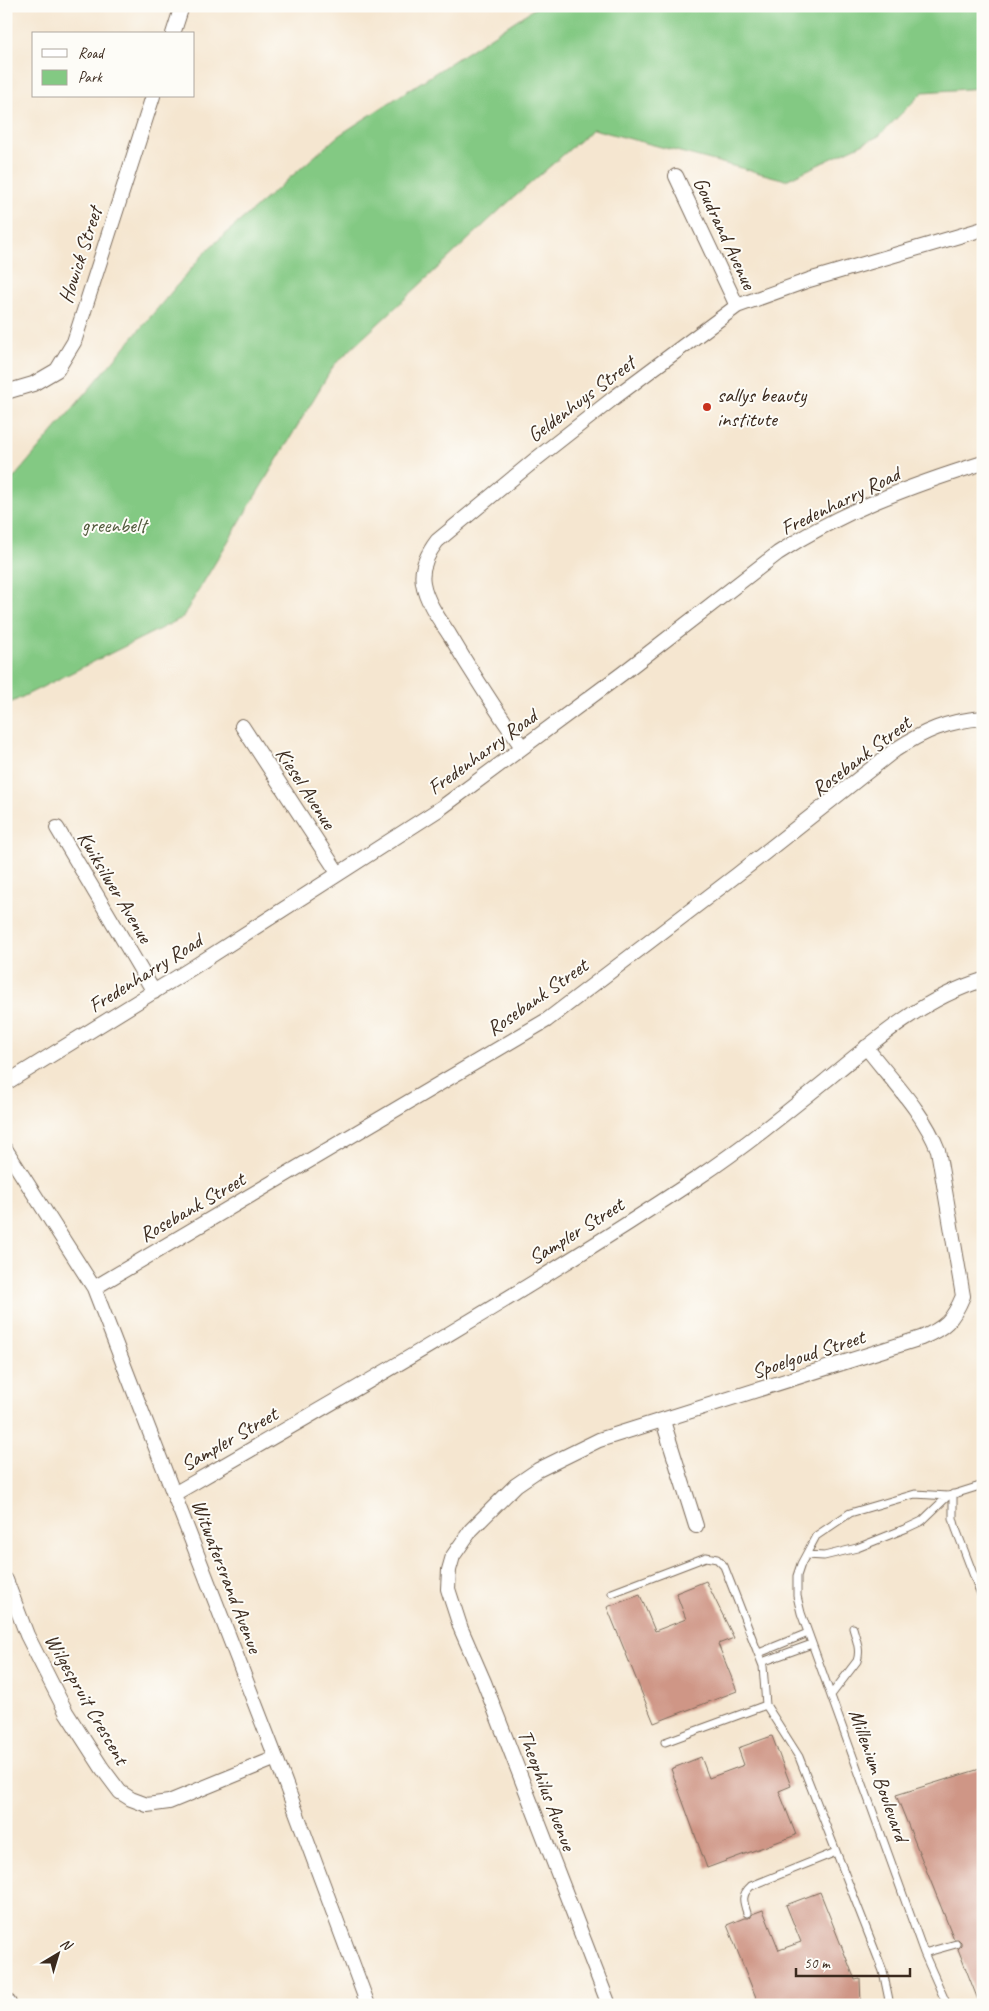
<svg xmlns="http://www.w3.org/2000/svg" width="989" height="2011" font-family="Caveat,sans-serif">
	<rect width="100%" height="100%" fill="#fdfcf7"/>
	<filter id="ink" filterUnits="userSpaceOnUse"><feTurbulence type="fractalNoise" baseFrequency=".02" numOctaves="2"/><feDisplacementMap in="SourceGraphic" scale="10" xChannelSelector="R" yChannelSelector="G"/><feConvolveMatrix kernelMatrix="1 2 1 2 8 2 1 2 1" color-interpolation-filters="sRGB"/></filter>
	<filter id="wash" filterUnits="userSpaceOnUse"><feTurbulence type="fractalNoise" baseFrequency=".0096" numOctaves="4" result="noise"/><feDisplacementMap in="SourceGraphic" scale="20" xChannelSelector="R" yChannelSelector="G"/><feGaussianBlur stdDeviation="1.12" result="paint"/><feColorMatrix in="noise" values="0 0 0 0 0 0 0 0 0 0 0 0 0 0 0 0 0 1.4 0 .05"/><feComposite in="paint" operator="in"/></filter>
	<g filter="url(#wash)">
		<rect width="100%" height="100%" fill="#f5e6d0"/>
		<path fill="#83c983" stroke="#5f7a50" d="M538,6h445v82l-60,4 -44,44 -93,44 -193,-51 -90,78 -169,158 -152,253 -176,87v-218l202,-238 130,-113z"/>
		<g id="blocks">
			<path fill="#cf9686" d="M706,1581l28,57 -16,6 19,47 -83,32 -47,-116 33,-12 15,36 31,-12 -10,-26z
				M772,1736l19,50 -12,5 17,44 -89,33 -36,-99 30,-12 8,21 35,-13 -6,-17z
				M983,1768v237h-3l-22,-56 3,-3v-4l-3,-3h-4l-58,-144z
				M820,1892l35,88 5,-1 1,26h-102l-32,-80 17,-7h5l3,-4 11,-4 16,40 22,-8 -15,-37z"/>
		</g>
	</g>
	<g filter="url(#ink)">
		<use href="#blocks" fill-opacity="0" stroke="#7c6c5c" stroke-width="1"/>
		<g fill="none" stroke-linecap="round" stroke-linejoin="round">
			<defs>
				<path id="lane" d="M953,1494v24l3,11 27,71
					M806,1555l18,1 33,-8 50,-20 15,-7 26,-25
					M612,1593l94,-36 11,2 7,7 39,100 3,39 33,52 84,214 7,34
					M759,1653l49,-20
					M762,1662l50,-18
					M831,1695l26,-34c4,-11 -1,-22 -4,-33
					M665,1742l101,-37
					M747,1913c-4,-12 -6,-18 4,-27l85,-34
					M924,1953l32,-9
					M947,2005l-23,-52 -123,-340 -4,-17v-20l4,-12 15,-28 34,-23 65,-19 33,2 35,-11"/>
				<path id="street" d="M173,34l9,-28
					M676,176l61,130
					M6,392l27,-8 24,-14 17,-28 79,-246
					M242,726l96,147
					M522,747c-26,-37 -50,-74 -73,-113 -10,-15 -23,-33 -26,-51 -3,-16 5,-30 14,-42l99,-82 79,-62 122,-91 72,-26 174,-51
					M57,828l97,164
					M6,1083l186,-115 249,-160 182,-135 155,-120c62,-41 134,-68 205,-90
					M6,1150l88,138 182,470 92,247
					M94,1288l453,-268 191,-146 157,-124c29,-19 52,-29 88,-32
					M663,1421l33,105
					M174,1494c177,-102 355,-204 525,-317 45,-30 88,-65 130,-99 47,-39 95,-80 154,-98
					M6,1580l21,55 39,77 36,56 18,24 11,7 16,6 22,-3 107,-44
					M609,2005l-125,-323 -23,-53 -13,-40 1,-19 4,-14 18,-26 45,-45 22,-15 61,-30 322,-102c24,-10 32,-18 42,-42l-25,-146c-15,-39 -47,-70 -72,-103"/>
				<path id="secondary" d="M6,2004v1"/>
			</defs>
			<use href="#lane" stroke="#7c6c5c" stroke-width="9"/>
			<use href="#street" stroke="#7c6c5c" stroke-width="16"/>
			<use href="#secondary" stroke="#7c6c5c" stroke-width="22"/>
			<use href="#lane" stroke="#fff" stroke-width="7"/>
			<use href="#street" stroke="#fff" stroke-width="14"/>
			<use href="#secondary" stroke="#fff" stroke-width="20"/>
		</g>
	</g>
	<circle fill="#c8321e" stroke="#fdfcf7" stroke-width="2" cx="707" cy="407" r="5"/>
	<g text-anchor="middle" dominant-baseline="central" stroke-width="4" stroke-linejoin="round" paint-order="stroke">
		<g font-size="21" fill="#3b2a1e" stroke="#fdfcf7">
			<text transform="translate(725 233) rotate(65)">Goudrand Avenue</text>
			<text transform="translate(80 255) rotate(-72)">Howick Street</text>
			<text transform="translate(581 399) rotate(-37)">Geldenhuys Street</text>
			<text transform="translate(840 501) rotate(-26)">Fredenharry Road</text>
			<text transform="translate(482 752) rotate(-36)">Fredenharry Road</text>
			<text transform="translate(861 756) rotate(-37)">Rosebank Street</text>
			<text transform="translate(306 788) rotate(57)">Kiesel Avenue</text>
			<text transform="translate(115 887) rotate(59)">Kwiksilwer Avenue</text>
			<text transform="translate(145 973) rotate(-32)">Fredenharry Road</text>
			<text transform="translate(537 997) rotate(-35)">Rosebank Street</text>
			<text transform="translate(192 1207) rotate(-30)">Rosebank Street</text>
			<text transform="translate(576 1231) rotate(-32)">Sampler Street</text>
			<text transform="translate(808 1354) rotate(-18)">Spoelgoud Street</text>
			<text transform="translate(229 1439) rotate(-30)">Sampler Street</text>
			<text transform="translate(227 1576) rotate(69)">Witwatersrand Avenue</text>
			<text transform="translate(87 1699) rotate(60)">Wilgespruit Crescent</text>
			<text transform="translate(879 1775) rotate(70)">Millenium Boulevard</text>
			<text transform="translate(547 1790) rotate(69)">Theophilus Avenue</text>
		</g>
		<g font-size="21" fill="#3b2a1e" stroke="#fdfcf7" text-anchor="start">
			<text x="717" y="395">sallys beauty<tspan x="717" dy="24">institute</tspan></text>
		</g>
		<g font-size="21" fill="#515a3c" stroke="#fdfcf7">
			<text x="114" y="525">greenbelt</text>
		</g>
	</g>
	<rect width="989" height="2011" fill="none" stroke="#fdfcf7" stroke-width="25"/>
	<rect x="32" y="32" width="162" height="65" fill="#fdfcf7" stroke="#afa8a0"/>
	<rect x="42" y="49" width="25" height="8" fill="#ffffff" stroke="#afa8a0"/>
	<text x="78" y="58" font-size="15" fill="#3b2a1e">Road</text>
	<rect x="42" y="70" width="25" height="15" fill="#83c983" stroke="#afa8a0"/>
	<text x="78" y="82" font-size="15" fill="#3b2a1e">Park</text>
	<g transform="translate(58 1954) rotate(38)" stroke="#fdfcf7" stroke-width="4" paint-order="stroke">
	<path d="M0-4L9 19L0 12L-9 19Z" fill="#3b2a1e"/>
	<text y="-8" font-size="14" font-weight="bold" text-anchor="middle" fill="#3b2a1e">N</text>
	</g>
	<path d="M796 1968v8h114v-8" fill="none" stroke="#3b2a1e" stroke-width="2.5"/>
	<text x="804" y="1968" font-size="15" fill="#3b2a1e" stroke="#fdfcf7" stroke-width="4" paint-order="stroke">50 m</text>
</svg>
